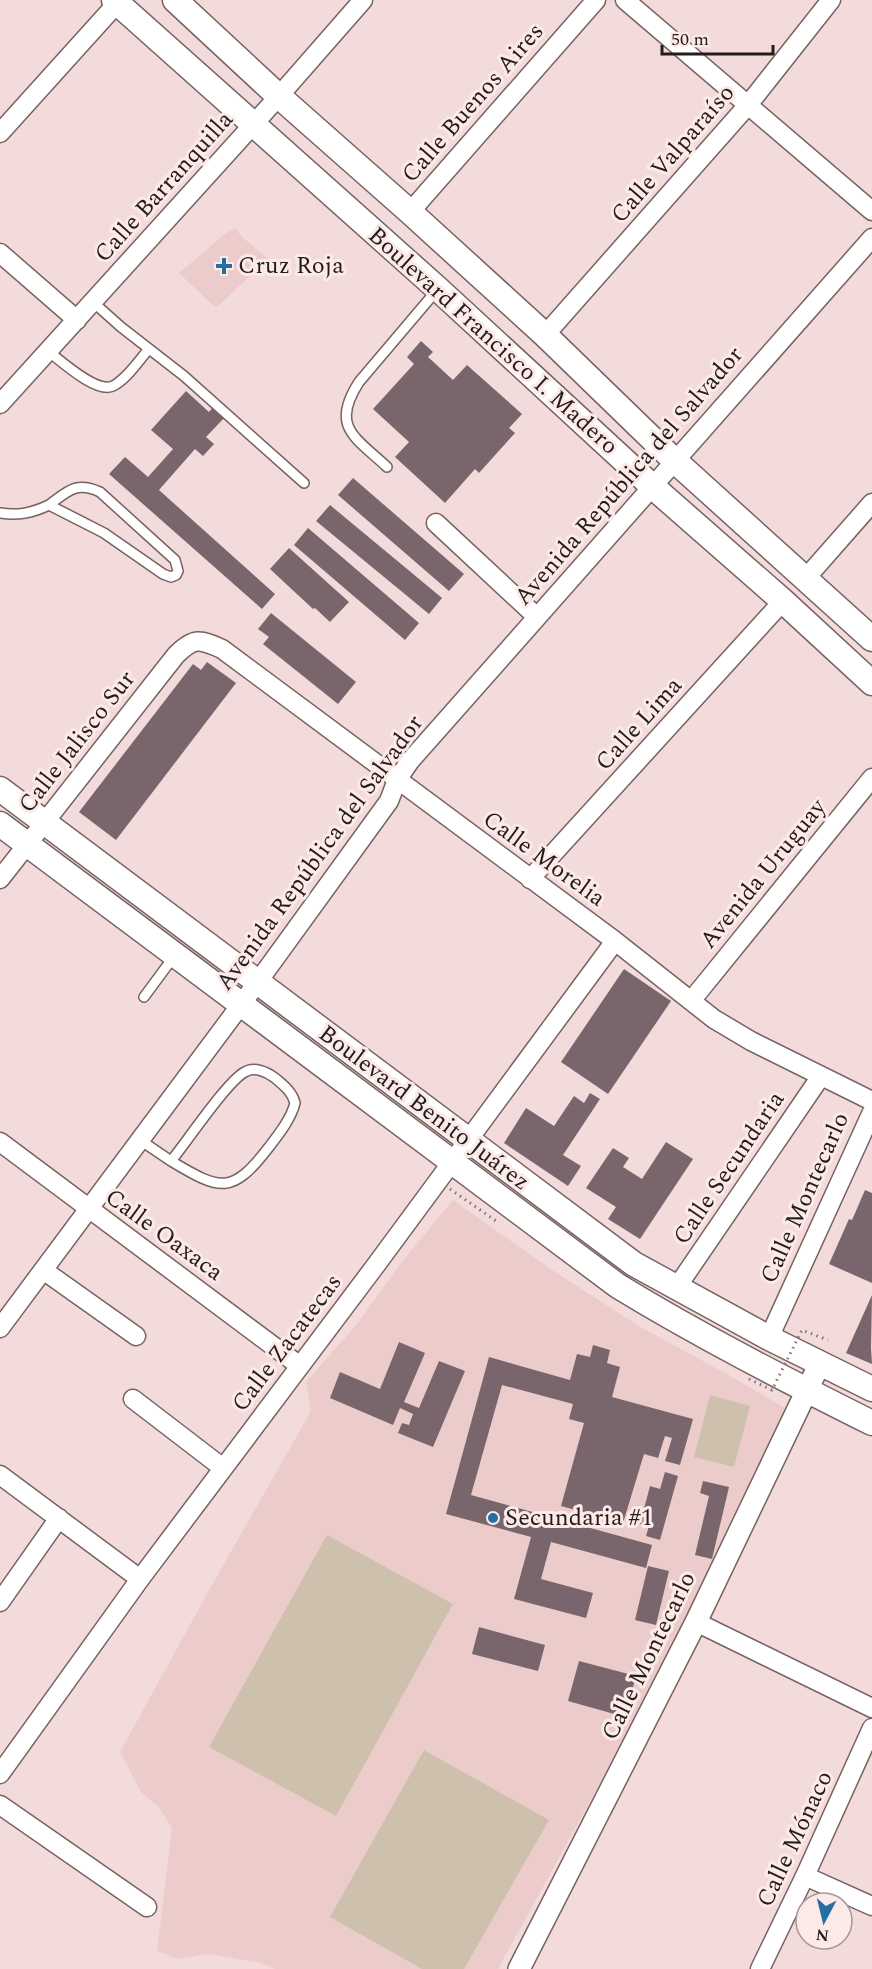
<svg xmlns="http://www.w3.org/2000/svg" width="872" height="1969" font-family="Spectral,serif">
	<rect width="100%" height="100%" fill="#f2dbda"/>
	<path fill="#ecccca" d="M235,228l7,9 26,22 -52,49 -37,-35 47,-40z
		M453,1200l99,70 90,58 83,45 62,36 -100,215 -189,345h-223l-14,-6 -54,-9 -29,5 -21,-8 15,-123 -14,-22 -17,-14 -21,-40 88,-160 103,-181 -5,-29 51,-58 44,-61z"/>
	<path fill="#cdc0ad" d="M710,1395l40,11 -16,61 -40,-10z
		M327,1535l126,69 -117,212 -127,-69z
		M424,1750l125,70 -85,149h-42l-92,-52z"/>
	<path fill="#79666d" d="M421,341l12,11 -5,5 25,23 14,-15 55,49 -13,14 6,5 -36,40 -4,-4 -30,34 -50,-46 14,-15 -36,-33 41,-45 -7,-7z
		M186,391l23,21 4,-5 12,10 -19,20 8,7 -11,12 -8,-7 -36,41 116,104 -13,15 -153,-135 16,-17 23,20 25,-28 -22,-19z
		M353,478l111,96 -15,17 -111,-96z
		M330,505l112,93 -13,16 -113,-93z
		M308,528l111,95 -14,17 -111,-95z
		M289,548l60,54 -19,20 -15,-14 -2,1 -43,-40z
		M271,613l85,69 -18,22 -75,-60 6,-7 -11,-8z
		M207,662l29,21 -120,157 -37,-28 114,-148 8,6z
		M624,969l47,32 -63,93 -47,-32z
		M590,1093l10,6 -37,56 18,11 -13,20 -64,-43 22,-35 28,18 20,-30 10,7z
		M666,1142l27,17 -53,80 -32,-20 8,-12 -30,-19 27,-40 16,10 -6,9 19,12z
		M865,1190l7,3v90l-43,-19 20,-45 3,1z
		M872,1295l-1,53 1,16 -26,-11z
		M399,1342l26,11 -21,49 15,6 20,-47 26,10 -32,76 -35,-14 4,-10 7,2 4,-11 -13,-6 -7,17 -63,-27 10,-26 40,17z
		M593,1345l17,5 -3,13 13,4 -8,30 81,22 -13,46 -15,-4 7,-23 -7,-2 -7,22 -14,-4 -21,69 -62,-17 23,-83 -15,-4 4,-15 -71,-19 -31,110 181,50 -6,23 -95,-26 -10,37 52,14 -7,25 -72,-19 17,-62 -85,-23 43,-157 81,23 7,-26 13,3z
		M665,1472l13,4 -18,64 -14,-4 3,-10 -9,-2 10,-38 10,3z
		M703,1481l26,6 -17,72 -17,-4 14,-59 -9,-3z
		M648,1566l21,5 -13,54 -21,-5z
		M479,1627l66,18 -7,26 -66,-17z
		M579,1661l57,15 -11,41 -57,-16z"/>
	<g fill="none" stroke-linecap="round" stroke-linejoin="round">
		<defs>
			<path id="service" d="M93,302l28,25 63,49 120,107
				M48,351c13,10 49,43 65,35 14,-7 26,-26 36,-37
				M387,467c-32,-30 -57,-40 -28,-85l78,-92
				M0,513c18,3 32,0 49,-8l55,28 59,41 8,3 5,-2 2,-4 -3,-11 -75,-68c-24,-11 -32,-1 -51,13
				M144,997l31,-42
				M140,1140l31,21c15,-18 57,-81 74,-89 9,-6 22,0 30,6 8,7 17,13 20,25 -4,16 -16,31 -26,44 -37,48 -48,44 -98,14"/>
			<path id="minor" d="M625,0l247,211
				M0,133l120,-133
				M410,212l186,-212
				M0,253l77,67
				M545,335l203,-230 83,-105
				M0,404l279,-308 84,-96
				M436,523l101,94
				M806,578l66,-75
				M0,879l176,-224c18,-18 24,-16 46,-6l393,292 99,78 37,22 121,60
				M530,879l253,-278
				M691,1001l181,-223
				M0,1142l300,224
				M43,1270l93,66
				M677,1287l144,-211
				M0,1328l257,-345 132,-182 8,-21 13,-19 462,-523
				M769,1338l103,-226
				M133,1399l90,69
				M0,1475l140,104
				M0,1602l59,-84
				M696,1622l176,86
				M0,1774l140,-195 236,-314 239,-324
				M0,1805l147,102
				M805,1876l67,30
				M760,1969l45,-93 67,-148"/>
			<path id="tertiary" d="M519,1969l177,-347 124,-259"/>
			<path id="secondary" d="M114,0l324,289 215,198 130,114 89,82
				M175,0l98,91 137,121 135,123 130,126 197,178
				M0,789l634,475 135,74 103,51
				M0,824l618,462c82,50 168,94 254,137"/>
		</defs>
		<use href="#service" stroke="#766361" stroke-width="12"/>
		<use href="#minor" stroke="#766361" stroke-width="21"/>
		<use href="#tertiary" stroke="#766361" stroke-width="24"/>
		<use href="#secondary" stroke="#766361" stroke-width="27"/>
		<path stroke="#847574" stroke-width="3" stroke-dasharray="1.5 4.5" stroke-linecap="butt" d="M450,1189l46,32"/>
		<use href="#service" stroke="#fff" stroke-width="9"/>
		<use href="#minor" stroke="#fff" stroke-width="18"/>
		<use href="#tertiary" stroke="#fff" stroke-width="21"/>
		<use href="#secondary" stroke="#fff" stroke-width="24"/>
		<path stroke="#847574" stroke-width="3" stroke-dasharray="1.5 4.5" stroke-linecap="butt" d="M749,1379l23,11 30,-60 26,10"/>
	</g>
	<g fill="#246fa2" stroke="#fceae8" stroke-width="2">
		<path d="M221 257h6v6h6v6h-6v6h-6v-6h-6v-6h6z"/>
		<circle cx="493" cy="1518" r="6"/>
	</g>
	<g text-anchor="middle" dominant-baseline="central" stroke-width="6" stroke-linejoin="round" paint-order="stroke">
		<g font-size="24" fill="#241c1b" stroke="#fceae8">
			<text transform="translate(473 103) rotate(-49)">Calle Buenos Aires</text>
			<text transform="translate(673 154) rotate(-49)">Calle Valparaíso</text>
			<text transform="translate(164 187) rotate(-48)">Calle Barranquilla</text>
			<text transform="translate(493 341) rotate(42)">Boulevard Francisco I. Madero</text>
			<text transform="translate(629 476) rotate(-49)">Avenida República del Salvador</text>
			<text transform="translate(639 724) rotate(-48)">Calle Lima</text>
			<text transform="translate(77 742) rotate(-52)">Calle Jalisco Sur</text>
			<text transform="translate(320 853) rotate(-54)">Avenida República del Salvador</text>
			<text transform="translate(544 859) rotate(36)">Calle Morelia</text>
			<text transform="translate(763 874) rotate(-51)">Avenida Uruguay</text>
			<text transform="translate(424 1108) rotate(37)">Boulevard Benito Juárez</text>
			<text transform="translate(729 1168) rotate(-56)">Calle Secundaria</text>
			<text transform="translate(805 1198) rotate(-66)">Calle Montecarlo</text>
			<text transform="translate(164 1235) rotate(36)">Calle Oaxaca</text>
			<text transform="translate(287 1343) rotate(-53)">Calle Zacatecas</text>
			<text transform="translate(649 1656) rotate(-64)">Calle Montecarlo</text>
			<text transform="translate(795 1839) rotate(-65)">Calle Mónaco</text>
		</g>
		<g font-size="24" fill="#241c1b" stroke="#fceae8" text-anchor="start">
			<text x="238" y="266">Cruz Roja</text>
			<text x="505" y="1518">Secundaria #1</text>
		</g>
	</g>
	<g transform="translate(824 1921) rotate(187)"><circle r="28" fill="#fceae8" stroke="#a69896" stroke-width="1.5"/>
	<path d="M0-4.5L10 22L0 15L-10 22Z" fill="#246fa2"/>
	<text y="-9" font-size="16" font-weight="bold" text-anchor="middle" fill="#241c1b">N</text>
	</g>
	<path d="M662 45v9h111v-9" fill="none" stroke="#241c1b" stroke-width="3"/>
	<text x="671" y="45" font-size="18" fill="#241c1b" stroke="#fceae8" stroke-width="4.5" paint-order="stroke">50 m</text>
</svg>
